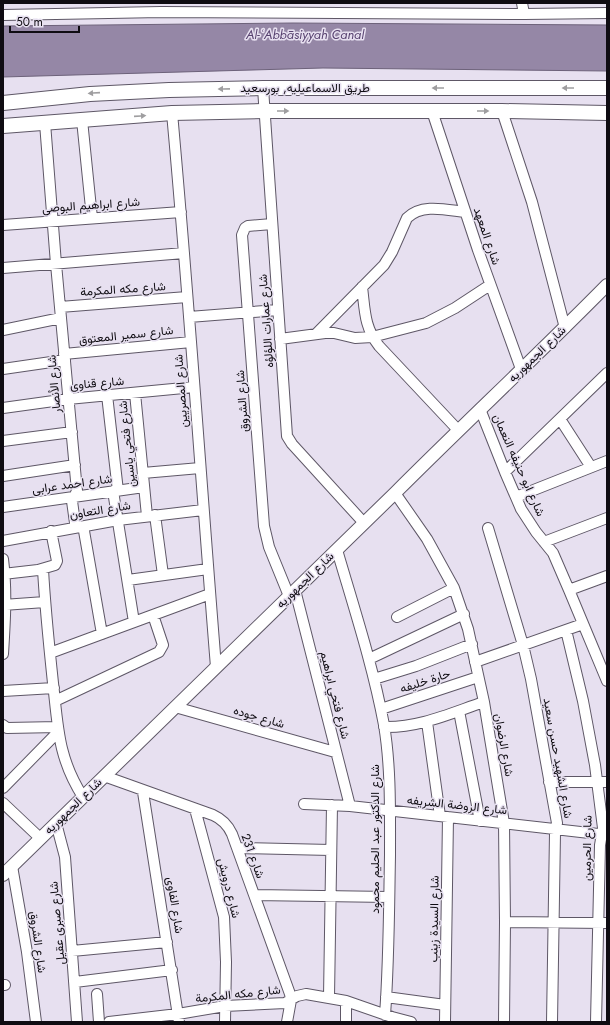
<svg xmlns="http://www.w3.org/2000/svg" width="610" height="1025" font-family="Jost,Vazirmatn,sans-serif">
	<rect width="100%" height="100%" fill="#e7e0f0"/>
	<path fill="#9587a6" stroke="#6d627a" d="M293,23l314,2v46l-284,-3 -320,9v-51z"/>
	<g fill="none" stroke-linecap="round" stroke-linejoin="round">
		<defs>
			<path id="minor" d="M522,3l2,11
				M3,15l158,-3 363,2 83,-1
				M263,88l24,348 5,8 72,79
				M432,111l46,139 43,119
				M502,111l30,91 33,126
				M172,113c17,185 29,369 44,554
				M82,120l10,98
				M45,123l11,141 21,227 -5,10 3,22 3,3 5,2 1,3 18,103
				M272,224l-24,2 -3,2 -3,7 22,291 5,21 20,49
				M3,225l178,-13
				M3,268l181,-15
				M362,287c3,23 2,40 17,59l79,84
				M60,307l127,-10
				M189,317l89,-7
				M3,330l58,-12
				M316,334l68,-69 8,-13 15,-34c15,-15 40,-8 58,-6
				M280,339l45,-6h9l21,5 17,-1 54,-14 29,-15 35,-23
				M64,354l127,-12
				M3,369l62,-9
				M135,393l12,123
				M107,395l11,96
				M3,408l65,-9 126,-12
				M480,409l25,63 16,37 15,23 17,21 16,37 38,91
				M560,419l31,48
				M3,441l69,-9
				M505,472l102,-99
				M143,473l57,-5
				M3,476l72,-11
				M113,491l21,131
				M395,493l32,46 27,49 14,41 16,73 20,121 1,99 -1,100
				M516,497l91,-36
				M3,507l141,-20
				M155,515l8,60
				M488,528l35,117 8,34 26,144 -2,10 -3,189
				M3,541l115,-21 85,-10
				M544,542l63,-24
				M337,550c17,58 36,116 47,175 7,42 6,87 6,130 -1,53 -1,107 -5,160
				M3,559c4,32 2,63 0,95
				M43,569c2,38 6,76 10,114 5,44 5,75 30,114
				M3,574l35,-4 17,-5 2,-4 -6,-30
				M128,580l80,-11
				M295,590l55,216
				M569,590l38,-14
				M3,605l42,-3
				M397,617l57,-29
				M566,630l17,71 12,64 8,63 -3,17 -4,177
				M50,653l160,-59
				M369,659l95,-45
				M475,662l108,-38
				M374,679l42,-13 56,-22
				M3,691l51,-3
				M55,701l104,-49 4,-7 -10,-30
				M175,707l160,45
				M381,709l97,-32
				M459,711l21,110
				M427,722l13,94
				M3,725l4,3 51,-1
				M384,727c35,1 67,-14 100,-25
				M104,776l109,39c9,4 15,10 19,19l58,160 1,6 -4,22
				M549,782h58
				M3,788l55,-56
				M143,792l36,230
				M3,803l37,35
				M304,804l46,2 257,29
				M195,809l29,108 2,45 -1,60
				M56,823l9,34 12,165
				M237,848l94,2
				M12,866l15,86 9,70
				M254,895l135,2
				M505,922l102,1
				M72,951l95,-9
				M75,982l97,-12
				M3,985h2
				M97,994l2,28
				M329,997l3,-192
				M386,997l59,8
				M109,1022l69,-8 47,-8 60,-3 12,-7 9,-2 40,7 46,16 19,5
				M346,1022v-21
				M445,1022l3,-205"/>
			<path id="major" d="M3,875l392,-382c70,-70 142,-137 212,-208"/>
			<path id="highway" d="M3,103l87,-9 79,-4 94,-2h344
				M3,126l169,-13 92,-2h238l105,2"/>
		</defs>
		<use href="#minor" stroke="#5e5766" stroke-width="12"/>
		<use href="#major" stroke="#5e5766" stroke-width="14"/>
		<use href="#highway" stroke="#5e5766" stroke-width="16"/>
		<use href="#minor" stroke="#fff" stroke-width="10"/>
		<use href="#major" stroke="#fff" stroke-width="12"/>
		<use href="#highway" stroke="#fff" stroke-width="14"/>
	</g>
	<defs><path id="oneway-solid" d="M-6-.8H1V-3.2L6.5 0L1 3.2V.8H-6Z"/></defs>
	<g fill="#9f9ea0">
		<use href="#oneway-solid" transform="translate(438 88) rotate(180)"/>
		<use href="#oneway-solid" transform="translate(568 88) rotate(180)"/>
		<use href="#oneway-solid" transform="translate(224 89) rotate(179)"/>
		<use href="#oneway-solid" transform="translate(94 93) rotate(176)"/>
		<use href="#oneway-solid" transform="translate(283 111)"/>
		<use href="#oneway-solid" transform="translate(483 111)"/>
		<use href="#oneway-solid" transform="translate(140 116) rotate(-4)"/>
	</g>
	<g text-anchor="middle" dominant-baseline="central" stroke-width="3" stroke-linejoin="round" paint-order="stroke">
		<g font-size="12" fill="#0f0c12" stroke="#e7e0f0">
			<text x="305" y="88">طريق الاسماعيليه, بورسعيد</text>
			<text transform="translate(91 205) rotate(-4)">شارع ابراهيم البوصى</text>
			<text transform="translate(487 236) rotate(71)">شارع المعهد</text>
			<text transform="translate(123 289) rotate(-4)">شارع مكه المكرمة</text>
			<text transform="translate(266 321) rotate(-94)">شارع عمارات اللؤلؤه</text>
			<text transform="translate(126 335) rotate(-6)">شارع سمير المعتوق</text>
			<text transform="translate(537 354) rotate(-44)">شارع الجمهوريه</text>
			<text transform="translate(97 383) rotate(-5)">شارع قناوى</text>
			<text transform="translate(54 384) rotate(-95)">شارع الأنصار</text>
			<text transform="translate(181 391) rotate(-94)">شارع المصريين</text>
			<text transform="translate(242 401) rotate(-94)">شارع الشروق</text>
			<text transform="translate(127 444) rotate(-96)">شارع فتحي ياسين</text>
			<text transform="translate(519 465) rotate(66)">شارع ابو حنيفه النعمان</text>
			<text transform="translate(72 484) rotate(-8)">شارع احمد عرابى</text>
			<text transform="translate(100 510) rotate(-9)">شارع التعاون</text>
			<text transform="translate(305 580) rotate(-44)">شارع الجمهوريه</text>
			<text transform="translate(425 681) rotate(-18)">حارة خليفه</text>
			<text transform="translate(335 695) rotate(76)">شارع فتحي ابراهيم</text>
			<text transform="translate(259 717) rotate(16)">شارع جوده</text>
			<text transform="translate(504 745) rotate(80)">شارع الرضوان</text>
			<text transform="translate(558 758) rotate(80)">شارع الشهيد حسن سعيد</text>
			<text transform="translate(457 805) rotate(6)">شارع الروضة الشريفه</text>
			<text transform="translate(73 806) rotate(-44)">شارع الجمهوريه</text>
			<text transform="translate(375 839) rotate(-90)">شارع الدكتور عبد الحليم محمود</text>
			<text transform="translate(587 848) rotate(-89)">شارع الحرمين</text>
			<text transform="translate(253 856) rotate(70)">شارع 231</text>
			<text transform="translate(229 888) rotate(76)">شارع درويش</text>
			<text transform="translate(175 905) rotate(81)">شارع الفاوى</text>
			<text transform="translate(434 919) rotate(-89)">شارع السيدة زينب</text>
			<text transform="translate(57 923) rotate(-95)">شارع صبرى عقيل</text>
			<text transform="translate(38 942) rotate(82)">شارع الشروق</text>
			<text transform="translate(238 994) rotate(-6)">شارع مكه المكرمة</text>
		</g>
		<g font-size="13" font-style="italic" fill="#584270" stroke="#e7e0f0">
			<text x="305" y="34">Al-ʿAbbāsiyyah Canal</text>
		</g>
	</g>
	<rect width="610" height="1025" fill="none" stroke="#0f0c12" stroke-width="8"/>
	<path d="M10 26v6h69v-6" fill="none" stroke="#0f0c12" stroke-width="2"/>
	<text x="16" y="26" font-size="12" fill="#0f0c12" stroke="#e7e0f0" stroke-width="3" paint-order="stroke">50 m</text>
</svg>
